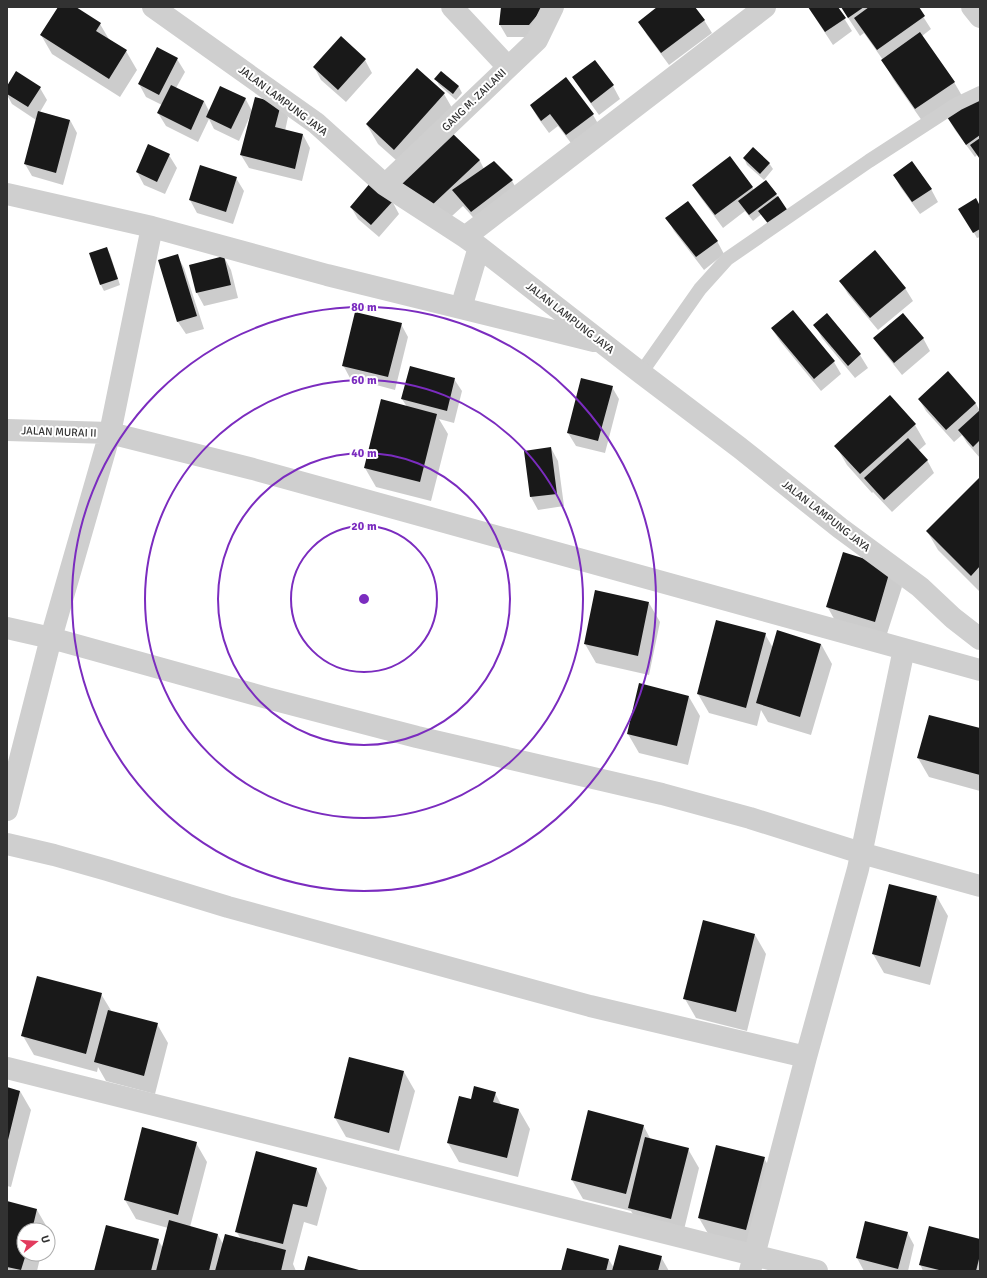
<svg xmlns="http://www.w3.org/2000/svg" width="987" height="1278" font-family="Signika,sans-serif">
	<rect width="100%" height="100%" fill="#fff"/>
	<path fill="#0003" d="M59,7h15l26,17 10,17 16,10 11,19 -17,27 -68,-43 -11,-19z
		M502,7h52l-18,30h-29l-7,-12z
		M659,7h35l10,13 8,13 -43,32 -22,-30 -8,-13z
		M808,7h29l15,24 -19,14z
		M841,7h76l14,22 -9,7 32,46 11,19 -38,27 -34,-49 -10,-19 -19,-27 -4,3z
		M177,59l8,13 -9,16 28,13 5,10 36,-13 7,13 28,-6 8,12 -3,14 18,4 7,13 -8,33 -53,-13 -8,-13 9,-39 -11,25 -25,-12 -5,-10 -11,23 -32,-16 -8,-13 4,-8 -16,-8 -7,-13z
		M365,60l7,13 -26,29 -25,-22 -7,-13z
		M595,61l18,25 7,13 -21,16 -18,-25 -8,-13z
		M441,72l18,15 3,6 -6,7 -17,-15 -3,-6z
		M7,88h33l7,12 -7,12 30,8 7,13 -14,52 -31,-9 -7,-12 11,-44 -24,-16 -5,-9z
		M444,94l11,19 -50,55 -27,-24 -11,-19z
		M980,100v60l-3,-5 -2,2 -20,-27 -7,-12z
		M531,106l62,9 7,12 -26,20 -16,-21 -9,7 -11,-15z
		M451,133l29,28 4,8 28,12 7,12 -40,31 -16,-18 -21,19 -30,-22z
		M169,155l8,13 -12,26 -21,-9 -7,-13z
		M744,158l25,5 4,6 -9,11 -17,-15z
		M894,175l37,14 7,13 -18,12 -19,-26z
		M236,178l8,13 -11,33 -36,-11 -7,-13z
		M693,186l59,1 2,3 22,4 3,6 -26,21 -8,-10 -22,17 -22,-30z
		M392,201l7,13 -20,23 -21,-18 -7,-12z
		M980,208v29l-3,1 -17,-29z
		M667,218l50,23 7,13 -20,16 -30,-39z
		M106,248l4,6 10,31 -16,6 -3,-6z
		M177,255l7,13 20,61 -18,5 -8,-12z
		M224,257l7,13 7,28 -34,8 -7,-13 -7,-28z
		M840,281l65,7 8,13 -35,29 -30,-36z
		M827,315l33,40 8,13 -13,10 -33,-40 -7,-13z
		M401,324l7,13 -13,53 -45,-12 -7,-13z
		M772,329l62,33 7,12 -20,17 -41,-50z
		M874,338h49l7,13 -28,24 -20,-25z
		M948,373l28,31 4,7v47l-13,-15 -5,-8 -8,7 -28,-31 -7,-12z
		M454,379l8,12 -8,32 -15,-4 9,15 -17,67 -55,-14 -11,-19 42,-61 -5,-8z
		M612,387l7,12 -14,54 -29,-7 -8,-13z
		M915,425l11,19 -8,7 9,9 7,13 -42,39 -19,-20 -1,1 -25,-28 -11,-19z
		M551,448l7,13 6,45 -26,4 -7,-13z
		M980,478v114l-42,-42 -11,-19z
		M891,568l11,19 -17,53 -47,-14 -11,-20z
		M649,603l11,19 -11,53 -53,-12 -11,-19z
		M717,621l48,13 8,14 48,-4 11,20 -21,71 -43,-13 -7,-12 -4,16 -48,-13 -11,-19z
		M689,697l11,19 -12,49 -49,-12 -11,-19z
		M980,729v62l-51,-14 -11,-19z
		M937,897l11,19 -18,69 -46,-12 -11,-19z
		M755,935l11,19 -19,77 -51,-13 -11,-19z
		M101,994l11,18 45,12 11,19 -13,51 -49,-13 -8,-14 -1,5 -63,-17 -11,-19z
		M349,1058l55,14 11,19 -16,60 -53,-14 -11,-19z
		M7,1088l13,3 11,19 -20,77 -4,-1z
		M495,1093l7,13 17,4 11,19 -12,48 -59,-15 -11,-19 24,-43z
		M643,1125l8,15 37,9 11,19 -17,70 -42,-11 -9,-16 -48,-12 -11,-19z
		M196,1143l11,19 -17,65 28,8 5,9 18,-5 -5,-8 80,-63 11,20 -10,38 -13,-4 -11,42 3,7h-201l63,-31 5,8 5,-20 -32,-9 -11,-19z
		M764,1158l11,19 -18,72 -47,-12 -11,-19z
		M7,1202l30,8 11,19 -1,1h-23v24h17l-4,17h-30z
		M907,1232l7,13 -6,26h-44l-7,-13z
		M980,1240v31h-57l-3,-7z
		M661,1257l8,14h-107l47,-11 5,8z"/>
	<path fill="#191919" d="M58,7h18l25,16 -5,8 31,19 -18,29 -69,-44z
		M501,7h43l-15,18h-30z
		M657,7h38l10,13 -44,33 -23,-31z
		M808,7h30l8,11 -21,14z
		M841,7h23l-16,11z
		M869,7h50l6,9 -48,34 -23,-32z
		M920,32l35,50 -40,27 -34,-49z
		M341,36l25,23 -28,31 -25,-23z
		M157,47l21,11 -19,37 -21,-11z
		M595,60l19,25 -23,18 -19,-26z
		M417,68l28,25 -51,57 -28,-26z
		M16,71l25,16 -13,20 -21,-13v-8z
		M441,71l18,15 -6,8 -19,-15z
		M566,77l28,37 -28,21 -16,-21 -9,7 -11,-16z
		M171,85l33,16 -13,29 -34,-17z
		M220,86l26,12 -15,31 -25,-12z
		M255,97l26,7 -6,23 28,7 -8,35 -55,-14z
		M980,98v37l-14,10 -19,-28z
		M38,111l32,9 -14,53 -32,-9z
		M451,132l29,28 -49,46 -31,-22z
		M980,138v21l-10,-14z
		M148,144l22,10 -13,28 -21,-10z
		M753,147l17,16 -10,11 -17,-16z
		M730,156l23,31 -38,28 -23,-30z
		M494,161l19,19 -42,32 -19,-22z
		M912,161l20,28 -20,13 -19,-27z
		M200,165l37,12 -11,35 -37,-12z
		M766,180l11,14 -28,21 -11,-14z
		M371,182l22,19 -22,24 -21,-18z
		M778,196l10,15 -18,15 -12,-15z
		M976,198l4,8v23l-7,4 -15,-24z
		M688,201l30,40 -22,16 -31,-39z
		M107,247l11,32 -18,6 -11,-32z
		M875,250l31,38 -36,30 -31,-37z
		M178,254l19,62 -20,6 -19,-62z
		M224,256l7,29 -35,8 -7,-28z
		M793,310l42,51 -21,18 -43,-51z
		M355,312l47,11 -14,54 -46,-11z
		M827,313l34,41 -13,12 -35,-41z
		M903,313l21,25 -30,25 -21,-25z
		M410,366l45,12 -8,33 -46,-12z
		M948,371l28,32 -30,27 -28,-31z
		M581,378l32,8 -15,55 -31,-8z
		M890,395l26,29 -56,50 -26,-28z
		M381,399l56,15 -17,68 -56,-14z
		M980,410v30l-7,7 -15,-17z
		M908,438l20,22 -44,40 -20,-22z
		M551,447l6,47 -27,3 -6,-46z
		M980,477v89l-9,10 -45,-45z
		M843,552l48,15 -16,55 -49,-15z
		M595,590l54,12 -11,54 -54,-12z
		M716,620l50,13 -20,75 -49,-14z
		M777,630l44,14 -21,73 -44,-14z
		M639,683l50,13 -12,50 -50,-12z
		M929,715l51,13v47l-63,-17z
		M889,884l48,12 -17,71 -48,-13z
		M703,920l52,14 -19,78 -53,-13z
		M37,976l65,17 -16,61 -65,-18z
		M108,1010l50,13 -14,53 -50,-14z
		M349,1057l55,14 -15,62 -55,-15z
		M474,1086l22,6 -3,10 26,7 -12,49 -60,-15 12,-47 12,3z
		M7,1087l13,4 -12,49h-1z
		M588,1110l56,15 -18,69 -55,-14z
		M142,1127l55,15 -19,73 -54,-15z
		M645,1137l44,11 -18,71 -43,-11z
		M716,1145l49,12 -19,73 -48,-12z
		M256,1151l61,17 -10,39 -14,-3 -10,40 -48,-12z
		M7,1201l30,8 -5,21h-8v24h2l-5,16 -14,-3z
		M169,1220l49,14 -9,37h-53z
		M865,1221l43,11 -10,37 -42,-11z
		M106,1225l53,14 -8,32h-57z
		M929,1226l51,13v16l-4,16h-33l-24,-6z
		M225,1234l61,16 -5,21h-66z
		M619,1245l43,11 -4,15h-46z
		M567,1248l42,11 -3,12h-45z
		M308,1256l51,14v1h-55z"/>
	<g fill="none" stroke-linecap="round" stroke-linejoin="round">
		<path stroke="#cfcfcf" stroke-width="14" d="M641,373l59,-84 27,-30 142,-98 88,-57 23,-11"/>
		<path stroke="#cfcfcf" stroke-width="22" d="M153,7l163,116 69,62 80,52 14,10 162,126 99,75 100,80 80,59 33,31 27,21
			M452,7l56,60
			M972,7l8,10
			M385,185l152,-145 16,-33
			M7,194l145,33 175,48 267,66
			M465,237l300,-230
			M461,308l18,-61
			M7,430l103,3 143,36 727,201
			M7,628l44,10 216,60 150,39 245,57 88,24 111,35 119,33
			M7,810l44,-172 59,-205 42,-206
			M7,844l47,11 53,15 121,37 362,99 216,51
			M7,1068l810,203
			M750,1271l56,-214 52,-188 46,-220"/>
	</g>
	<g fill="none" stroke="#7b2cbf" stroke-width="2">
		<circle cx="364" cy="599" r="73"/>
		<circle cx="364" cy="599" r="146"/>
		<circle cx="364" cy="599" r="219"/>
		<circle cx="364" cy="599" r="292"/>
	</g>
	<g text-anchor="middle" dominant-baseline="central" stroke-width="4" stroke-linejoin="round" paint-order="stroke">
		<g font-size="11" fill="#323232" stroke="#fff">
			<text transform="translate(474 100) rotate(-44)">GANG M. ZAILANI</text>
			<text transform="translate(283 101) rotate(37)">JALAN LAMPUNG JAYA</text>
			<text transform="translate(570 318) rotate(38)">JALAN LAMPUNG JAYA</text>
			<text transform="translate(59 432) rotate(2)">JALAN MURAI II</text>
			<text transform="translate(826 516) rotate(38)">JALAN LAMPUNG JAYA</text>
		</g>
	</g>
	<circle cx="364" cy="599" r="6" fill="#7b2cbf" stroke="#fff" stroke-width="2"/>
	<g font-size="12" text-anchor="middle" font-weight="bold" fill="#7b2cbf" stroke="#fff" stroke-width="4" stroke-linejoin="round" paint-order="stroke">
		<text x="364" y="311">80 m</text>
		<text x="364" y="384">60 m</text>
		<text x="364" y="457">40 m</text>
		<text x="364" y="530">20 m</text>
	</g>
	<rect width="987" height="1278" fill="none" stroke="#323232" stroke-width="16"/>
	<g transform="translate(36 1242) rotate(73)"><circle r="19" fill="#ffffff" stroke="#adadad"/>
	<path d="M0-3L7 15L0 10L-7 15Z" fill="#e23b5e"/>
	<text y="-6" font-size="11" font-weight="bold" text-anchor="middle" fill="#323232">U</text>
	</g>
</svg>
